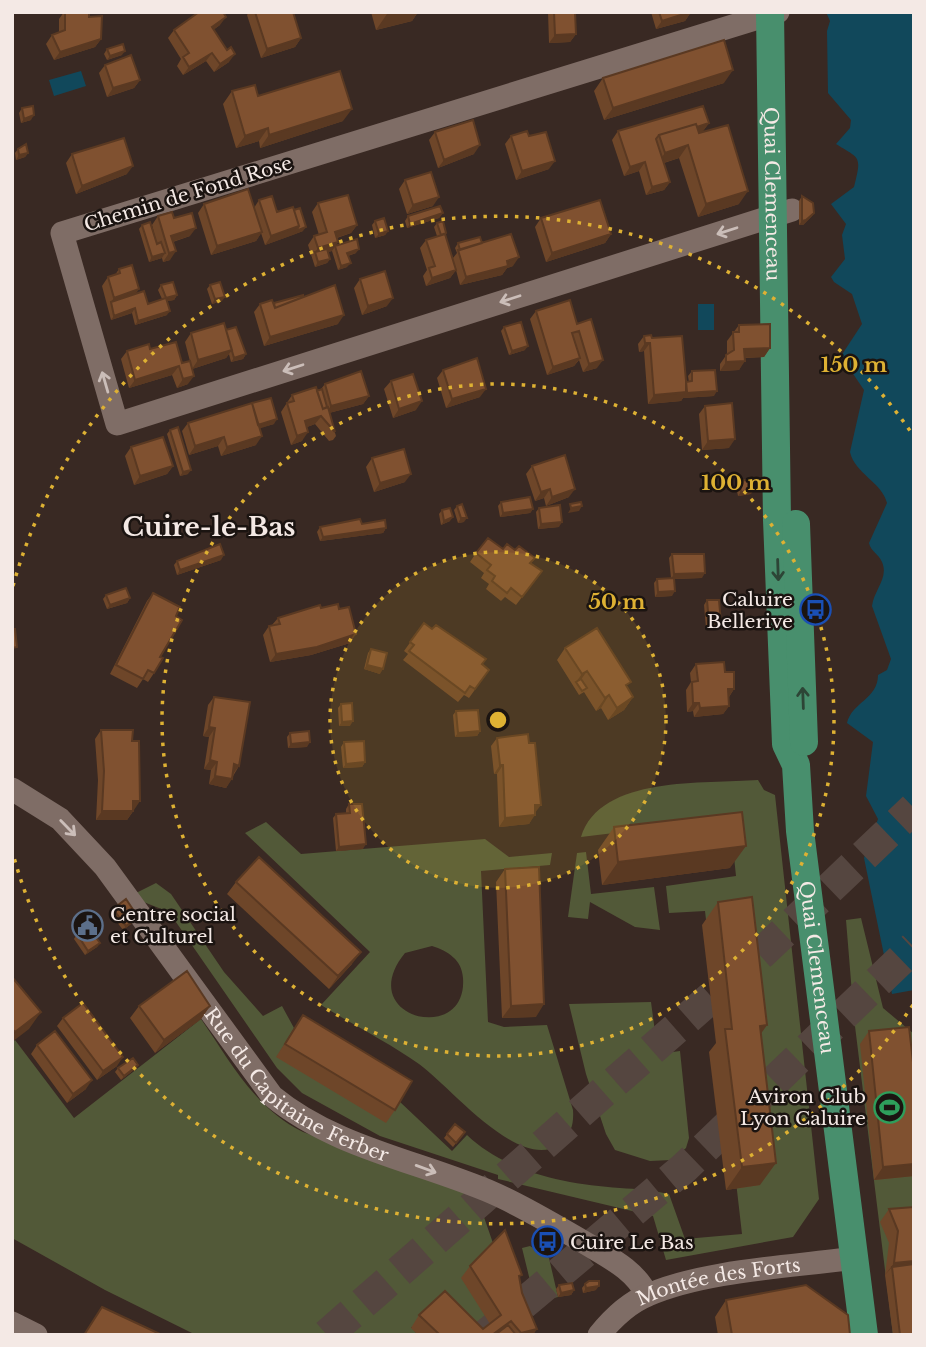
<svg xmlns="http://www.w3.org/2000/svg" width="926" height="1347" font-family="'Libre Baskerville',serif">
	<rect width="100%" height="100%" fill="#392923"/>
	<path fill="#525938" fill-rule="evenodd" d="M758,780l6,10 11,5 44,404 -26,38 -127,23 -13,-44 -155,-37v-4l-118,-39 -78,-43 -25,-25 -108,-156 -28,-11 -5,-8 20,-10 15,11 53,78 39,44 19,-10 12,22 -17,29 122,44 53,50 15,-16c40,38 99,49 153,53 17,1 31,2 49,6l16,45 57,-5 -37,-323 -36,2 -3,-27 70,-10 -6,-57 -149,18c19,-62 124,-53 177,-57z
		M266,822l35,32 184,-15 24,18 43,-4 -2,12 -69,6 7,151 16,5 43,-2 26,85c1,14 -2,25 -13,34 -40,30 -111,-59 -141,-80 -31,-22 -66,-39 -98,-59l49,-53 -125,-119zM432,946c16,5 30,14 31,32 5,68 -111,40 -58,-25z
		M586,852l5,42 63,-7 6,43 -25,-3 -45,-25 -2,17 -20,-2 9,-64z
		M861,918l22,90 31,26v301h-21l-39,-317 -8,-98z
		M651,1002l7,52 22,-3 9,87 -3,10 -15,12 -21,1 -35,-11 -9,-16 -20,-60 -17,-70z
		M201,1019c29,42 54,90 102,113l168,60 6,5 17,49 -7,70 5,12 -9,7 -72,-8 7,8h-222l-91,-45 -93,-52v-196l3,-2 59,78z
		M530,1246l19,12 9,39 -17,4 -7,-4 -12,-49z"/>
	<path fill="#11485b" d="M826,12h88v978l-22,4 -28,-136 14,-39 -12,-23 7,-54 -26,-19c5,-21 31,-24 31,-48l9,-5 4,-11 -19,-53c2,-16 17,-28 10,-44 -4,-9 -11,-10 -13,-19l18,-40c-5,-21 -32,-29 -37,-51l14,-62 -23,-34 21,-32 -10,-30 -18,-12 -3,-5 14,-18 -3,-24 4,-11 -15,-20 23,-17c8,-32 6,-28 -18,-43l14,-16 1,-8 -23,-27 -1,-62 3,-10z
		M81,71l5,15 -32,10 -5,-16z
		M698,304h16v26h-16z"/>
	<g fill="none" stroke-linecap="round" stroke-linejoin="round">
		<path stroke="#554640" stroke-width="32" stroke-dasharray="32 16" stroke-linecap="butt" d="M327,1335l437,-384 150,-143
			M486,1335l198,-167 230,-221"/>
		<g stroke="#7f6d66" stroke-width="23">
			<path d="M778,12l-716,221 55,191 675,-214"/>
			<path id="s1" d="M12,789l48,30 45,48 167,229c63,52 147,65 221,97 32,14 63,33 94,51 23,14 48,26 60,51"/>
			<path d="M12,1323l24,12"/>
			<path id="s2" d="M599,1335c13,-16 29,-32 49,-40 58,-25 143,-28 206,-37"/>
		</g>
		<g stroke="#488f6d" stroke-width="28">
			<path id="s3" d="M770,12l7,508 9,224 10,21 4,66 64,504"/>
			<path d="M796,524l8,218"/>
		</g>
	</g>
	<path fill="#6e4629" d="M64,12h25v5l12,22 -6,8 -41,13 -8,-16 6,-9 7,-3v-13z
		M249,12h44l8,26 -6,9 -34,11 -14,-43z
		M371,12h47l-6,9 -36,9z
		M548,12h27l1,22 -6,8 -21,1z
		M651,12h40l-6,9 -29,8z
		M220,25l-7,5 16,32 -15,10 -8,-11 -23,14 -6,-9 4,-7 -13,-21 6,-8z
		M107,49l15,6 -15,5 -3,-6z
		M105,65l35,15 -6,8 -27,9 -8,-24z
		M603,78l121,5 -120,37 -10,-29z
		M232,91l111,30 -83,27 -1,-7 -23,7 -13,-44z
		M22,108l9,12 -10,3 -2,-10z
		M709,123l-6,8 -4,2 40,71 -41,13 -19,-59 -15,5 6,19 -6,8 -18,5 -7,-24 -15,5 -12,-36 6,-9z
		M435,132l39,22 -36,14 -9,-28z
		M511,136h18l20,33 -33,11 -11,-36z
		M18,149l10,4 -3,4 -9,3 -1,-7z
		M72,154l55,20 -51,20 -10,-31z
		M405,180l28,26 -26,8 -8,-25z
		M802,196l12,17 -3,4 -8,8h-4v-24z
		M259,200l16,8 28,23 -38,14 -4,-12 -5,8 -45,14 -13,-42 6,-9 50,4z
		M318,203l39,22 -6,8 -14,5 1,4 -6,9 -4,1 2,7 -3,4 -12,4 -7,-22 6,-9 5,-1 -7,-23z
		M443,213l-4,5 -32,10 -2,-7 3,-5z
		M158,216l16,2 16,18 -17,6 -3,18 -7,2 -1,-4 -13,4 -10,-33 3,-4 15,19 -5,-19z
		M541,218l70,16 -6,9 -59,19 -11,-35z
		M375,221l13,10 -3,4 -10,3 -3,-13z
		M437,223l8,12 8,23 4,-5 -2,-5 3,-5h24l31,23 -6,2 -5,7 -42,10 -4,-15 -6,8 -24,8 -3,-10 4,-6 -7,-22 6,-8 11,-4 -3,-9z
		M335,246l21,7 -8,3 -1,11 -9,3 -6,-19z
		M119,269l17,25 12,10 14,-5 -4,-9 3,-5 16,10 -3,5 -7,1v14l-32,10 -3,-12 -21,7 -9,-34 6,-9 7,-2z
		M360,279l27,27 -25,9 -8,-27z
		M210,285l12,16 -10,3 -5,-15z
		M303,297l35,27 -74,22 -10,-34 6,-8 14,-1z
		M536,311l41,13 20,44 -14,4 -4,-12 -5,6 -27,9 -17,-56z
		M739,325l31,23 -6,9 -19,1 -6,12 -19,1v-7l7,-10v-13z
		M504,327l21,23 -16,5 -8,-24z
		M226,330l20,24 -3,5 -12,3 -2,-8 -3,4 -34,11 -7,-27 6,-9z
		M644,336l8,2 34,44h3l-1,-6 4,-5 22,25 -31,2 -2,3 -33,3 -4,-53 -5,1 -1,-8z
		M176,342l12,42 -11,4 -5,-13 -43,13 -8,-29 6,-8 23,-2z
		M443,370l37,27 -34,11 -9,-30z
		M391,381l25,29 -23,8 -9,-29z
		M325,384l44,12 -6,8 -34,9 7,23 -3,4 -4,1 -14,-17 -8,3 -5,14 -11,4 -10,-33 11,-17 29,-6z
		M705,406l24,42 -27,2 -3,-36z
		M188,423l86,1 -15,4 -3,17 -35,11 -3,-10 -29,9 -7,-24z
		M170,430l18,44 -8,2 -13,-42z
		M131,447l42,19 -6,8 -33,11 -9,-29z
		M372,458l33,24 -31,10 -8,-25z
		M532,466l37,31 -23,9 -2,-8 -9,3 -9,-27z
		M739,481l12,13 -13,2 -2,-10z
		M501,502l32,7 -3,4 -30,4 -2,-11z
		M457,506l7,16 -6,1 -4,-13z
		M539,508l20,19 -21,2 -2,-17z
		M442,510l8,11 -9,4 -2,-11z
		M362,524l24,4 -3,5 -63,8 -3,-9 3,-5z
		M503,549l12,1 20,8 -4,5 11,8 -26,34 -11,-8 -4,4 -15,-12 3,-5 -8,-6 3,-5 -14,-11 6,-9z
		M672,554l30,24 -28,1 -2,17 -17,1 -1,-14 3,-4 14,-1 -2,-20z
		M221,560l-44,15 -3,-10 3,-4z
		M153,593l23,23 -22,57 -6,9 -5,-3 -6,9 -27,-14 37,-73z
		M106,595l24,3 -3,5 -20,6 -4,-10z
		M707,600l11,28h-12l-2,-23z
		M321,608l29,35 -39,12 -41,7 -7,-27 6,-9 3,-1 6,-7z
		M424,623l65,47 -20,28 -5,-3 -6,7 -55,-42 5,-6 -4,-3z
		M565,648l62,39 6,10 -9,13 -16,10 -7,-12 -5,3 -12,-19 -5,3 -22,-35z
		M371,649l9,25 -16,-5 4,-16z
		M696,664l29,8 9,17 -5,8v9l-6,8 -29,3 -1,-6 -6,1 -1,-22 5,-8 -1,-9z
		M214,697l25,69 -13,22 -17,-4 2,-14 -7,-1 5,-32 -6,-1 5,-31z
		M341,704l9,22h-11l-1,-18z
		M456,711l24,20 -3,5 -22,1 -2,-22z
		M101,730l33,80 -7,10h-31l2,-40 -3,-41z
		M290,733l17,14 -19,1 -1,-11z
		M497,738l38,75 -6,11 -30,3 -2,-53h-3l-3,-28z
		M344,742l21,20 -3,5 -19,1 -2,-21z
		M349,804l14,45 -27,2 -3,-33 3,-4 10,-1v-4z
		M614,827l116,41 -128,17 -4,-35z
		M505,869l31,148 -34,1 -6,-136z
		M236,882l116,82 -23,25 -102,-95z
		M718,902l49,123 -7,9v151l-34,5 -17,-138 7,-9 -14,-118z
		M113,909l22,12 -12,9 -13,-17z
		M77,934l23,9 -3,4 -12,8 -11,-16z
		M139,1006h71l-9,13 -46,34 -25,-35z
		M303,1015l92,95 -9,13 -110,-66z
		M63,1018l54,48 -20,14 -40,-54z
		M869,1031l45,145 -40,4 -14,-136z
		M37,1045l49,44 -19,14 -36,-49z
		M138,1065l-3,4 -14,11 -6,-8 3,-4z
		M455,1124l10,8 -12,15 -9,-9z
		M914,1207v128h-21l-8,-60 4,-32 -9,-21 9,-13z
		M470,1266l49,13 3,14 13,42h-117l-7,-7 8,-13 64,14 7,-5 -29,-46z
		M585,1284l11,6 -13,3 -1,-5z
		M559,1285l15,5 -3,5 -13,2 -2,-8z
		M726,1300l124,35h-132l-3,-18z"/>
	<path fill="#5a3922" d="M393,12h25l-6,9 -36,9 11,-16z
		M691,12l-6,9 -29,8 6,-8z
		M226,17l-6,8 -15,11 7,-9z
		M576,34l-6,8 -21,1 6,-8z
		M301,38l-6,9 -34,11 6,-9z
		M101,39l-6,8 -41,13 6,-8z
		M125,51l-3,4 -15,5 3,-4z
		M212,53l-6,8 -23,14 6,-8z
		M235,54l-6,8 -15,10 6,-8z
		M733,70l-9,13 -120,37 9,-12z
		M140,80l-6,8 -27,9 6,-9z
		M352,109l-9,12 -83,27 9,-13z
		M34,115l-3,5 -10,3 3,-4z
		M709,123l-6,8 -41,13 -2,-6z
		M268,128l-9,13 -23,7 9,-12z
		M480,145l-6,9 -36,14 6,-8z
		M688,145l-9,13 -23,7 9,-12z
		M28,153l-3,4 -9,3 3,-5z
		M555,161l-6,8 -33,11 6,-9z
		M645,162l-6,9 -15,5 6,-9z
		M133,166l-6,8 -51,20 6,-8z
		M670,182l-6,8 -18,5 6,-8z
		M748,191l-9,13 -41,13 8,-13z
		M439,197l-6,9 -26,8 6,-9z
		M443,213l-4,5 -32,10 3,-4z
		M814,213l-3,4 -8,8h-4l3,-4z
		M357,225l-6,8 -22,7 6,-8z
		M299,226l-6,9 -28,10 6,-9z
		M306,227l-3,4 -10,4 3,-4z
		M196,228l-6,8 -25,8 6,-8z
		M388,231l-3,4 -10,3 4,-4z
		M262,232l-6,9 -45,14 6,-9z
		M611,234l-6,9 -59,19 6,-9z
		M338,242l-6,9 -16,4 -1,-3 -3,5 6,-9z
		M359,249l-3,4 -12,4 3,-4z
		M176,251l-6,9 -7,2 6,-9z
		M165,253l-3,5 -13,4 3,-5z
		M519,257l-6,9 -6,2 -5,7 -42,10 6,-8z
		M330,259l-3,4 -12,4 3,-5z
		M351,263l-4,4 -9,3 3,-4z
		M456,270l-6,8 -24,8 6,-8z
		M139,289l-6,9 -22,4 3,-4z
		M177,295l-3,5 -11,2 3,-4z
		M225,297l-3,4 -10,3 3,-5z
		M393,298l-6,8 -25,9 6,-9z
		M135,308l-3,5 -21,7 3,-4z
		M170,311l-3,4 -32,10 3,-4z
		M344,315l-6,9 -74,22 6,-9z
		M645,343h5l-6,8 -5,1z
		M528,346l-3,4 -16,5 3,-4z
		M770,348l-6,9 -26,1 6,-9z
		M232,350l-6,8 -34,11 6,-9z
		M246,354l-3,5 -12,3 3,-4z
		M580,358l-6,8 -27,9 6,-8z
		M603,360l-6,8 -14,4 6,-8z
		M745,361l-6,9 -19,1 6,-9z
		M179,366l-7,9 -43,13 6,-8z
		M194,376l-6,8 -11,4 6,-9z
		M486,389l-6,8 -34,11 6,-9z
		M717,391l-3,5 -31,2 -2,3 -33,3 6,-9z
		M369,396l-6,8 -38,10 6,-8z
		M422,401l-6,9 -23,8 6,-9z
		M325,412l-10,12 -16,6 6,-9z
		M277,419l-3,5 -19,6 3,-5z
		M308,432l-6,9 -11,4 6,-9z
		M262,436l-6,9 -35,11 6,-9z
		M224,437l-6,9 -29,9 6,-9z
		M735,439l-6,9 -27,2 6,-9z
		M173,466l-6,8 -33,11 6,-9z
		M191,470l-3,4 -8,2 3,-4z
		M411,474l-6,8 -31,10 6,-9z
		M550,489l-6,9 -9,3 6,-9z
		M575,489l-6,8 -23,9 6,-9z
		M754,490l-3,4 -13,2 3,-4z
		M582,506l-3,5 -11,2 3,-5z
		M533,509l-3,4 -30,4 3,-4z
		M453,517l-3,4 -9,4 3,-4z
		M461,518h6l-3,4 -6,1z
		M562,522l-3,5 -21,2 3,-5z
		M386,528l-3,5 -63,8 3,-4z
		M224,555l-3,5 -44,15 3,-5z
		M705,573l-3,5 -31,1 3,-5z
		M675,591l-3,5 -17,1 3,-5z
		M130,598l-3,5 -20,6 3,-4z
		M709,623h12l-3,5h-12z
		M356,634l-6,9 -39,12 -41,7 6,-8z
		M367,665l16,4 -3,5 -16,-5z
		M587,671l-9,13 -2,-2 6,-8z
		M728,689h6l-6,9z
		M609,695l-8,13 -5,3 9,-13z
		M633,697l-9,13 -16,10 9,-12z
		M693,703h6l-6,8 -6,1z
		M729,706l-6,8 -29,3 6,-9z
		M353,721l-3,5h-11l3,-4z
		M209,727l6,1 -6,9 -6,-1z
		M480,731l-3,5 -22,1 3,-4z
		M310,742l-3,5 -19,1 3,-4z
		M210,760l7,2 -6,8 -7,-1z
		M365,762l-3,5 -19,1 3,-4z
		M234,764l5,2 -6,8z
		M500,765h3l-6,9h-3z
		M215,776l17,3 -6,9 -17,-4z
		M133,801h7l-6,9h-7z
		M535,805h6l-6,8z
		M102,811h31l-6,9h-31z
		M535,815l-6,9 -30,3 6,-9z
		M366,844l-3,5 -27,2 3,-4z
		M746,846l-16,22 -128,17 16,-23z
		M138,917l-3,4 -12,9 3,-4z
		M100,943l-3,4 -12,8 3,-4z
		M361,952l-9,12 -23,25 9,-13z
		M544,1004l-8,13 -34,1 9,-12z
		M210,1006l-9,13 -46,34 9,-13z
		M41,1012l-12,17 -17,13v-6l3,-4z
		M767,1025l-16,23 9,-22z
		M123,1057l-6,9 -20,14 6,-9z
		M138,1065l-3,4 -14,11 3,-4z
		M92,1080l-6,9 -19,14 6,-9z
		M776,1163l-16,22 -34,5 16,-23z
		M914,1164v12l-40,4 9,-13z
		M914,1261v11l-22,-5 -7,8 9,-12z
		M599,1286l-3,4 -13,3 3,-5z
		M574,1290l-3,5 -13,2 3,-4z
		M537,1329l-4,6h-14l2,-2z"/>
	<path fill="#805130" stroke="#5a3922" stroke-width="2" d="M65,12h24v5l13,-1 -1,23 -41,13 -8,-17 13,-5z
		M199,12h24l3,5 -14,10 15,23 4,-3 4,7 -15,10 -8,-11 -23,14 -6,-10 6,-4 -15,-23z
		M255,12h38l8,26 -34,11z
		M554,12h21l1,22 -21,1z
		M659,12h31l-28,9z
		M724,40l9,30 -120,38 -10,-30z
		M123,44l2,7 -15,5 -3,-7z
		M131,55l9,25 -27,8 -8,-23z
		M340,71l12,38 -83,26 -1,-7 -23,8 -13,-45 23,-6 3,11z
		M33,106l1,9 -10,4 -2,-11z
		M703,106l6,17 -12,4 -1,-3 -37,11 -3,4 14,43 -18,5 -7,-25 -15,5 -12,-36z
		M473,120l7,25 -36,15 -9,-28z
		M696,124l3,9 29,-8 20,66 -42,13 -18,-59 -23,8 -6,-18z
		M527,131l2,5 17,-4 9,29 -33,10 -11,-35z
		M124,138l9,28 -51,20 -10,-32z
		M26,144l2,9 -9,2 -1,-6z
		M431,172l8,25 -26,8 -8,-25z
		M248,189l14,43 -45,14 -13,-42z
		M348,195l9,30 -22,7 3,10 -20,6 -4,-12 13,-4 -9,-29z
		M272,196l5,16 16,-5 6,19 -28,10 -12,-36z
		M802,196l11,7 1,10 -8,7 -4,1z
		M600,200l11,34 -59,19 -11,-35z
		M440,206l3,7 -33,11 -2,-8z
		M300,208l6,19 -10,4 3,-5 -5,-16z
		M172,212l2,6 18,-5 4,15 -25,8 5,15 -7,2 -11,-37z
		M384,218l4,13 -9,3 -4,-13z
		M443,221l3,12 -5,2 -4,-12z
		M150,222l7,22 4,-2 4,11 -13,4 -10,-32z
		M445,234l11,36 -24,8 -3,-10 6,-2 -9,-26z
		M511,234l8,23 -12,4 1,5 -42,11 -8,-27z
		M480,237l2,6 -22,7 -2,-7z
		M357,239l2,10 -12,4 4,10 -10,3 -6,-20z
		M327,249l3,10 -12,3 -3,-10z
		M132,265l7,24 -25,9 -6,-21 12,-4 -1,-4z
		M385,271l8,27 -25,8 -8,-27z
		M173,282l4,13 -11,3 4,13 -32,10 -3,-13 -21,8 -3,-14 33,-11 4,13 18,-6 -5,-13z
		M220,282l5,15 -10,2 -5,-14z
		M335,285l9,30 -74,22 -10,-33 12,-4 3,8z
		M303,295v2l-28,11 -1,-5z
		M570,300l7,24 14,-5 12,41 -14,4 -10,-33 -7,2 8,25 -27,9 -17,-56z
		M521,322l7,24 -16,5 -8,-24z
		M224,323l8,27 -34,10 -7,-27z
		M770,324v24l-26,1 1,12 -19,1v-7l8,-5 -1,-18h6v-7z
		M236,327l10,27 -12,4 -8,-28z
		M651,335l1,3 30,-2 5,56 -33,3 -4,-52h-5l-1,-7z
		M176,342l6,21 8,-2 4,15 -11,3 -4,-13 -44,14 -8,-29 22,-7 1,5z
		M477,358l9,31 -34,10 -9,-29z
		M715,370l2,21 -31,2v-11l6,-1v-10z
		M361,371l8,25 -38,10 -6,-22z
		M413,374l9,27 -23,8 -8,-28z
		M316,387l7,22 5,-2 7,25 -14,-16 -16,5 3,11 -11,4 -10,-33 7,-2 -2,-6z
		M322,389l5,18 -4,2 -6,-18z
		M271,398l6,21 -19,6 -6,-22z
		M252,403l10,33 -35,11 -3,-10 -29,9 -7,-23z
		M732,403l3,36 -27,2 -3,-35z
		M178,427l13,43 -8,2 -13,-42z
		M163,437l10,29 -33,10 -9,-29z
		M404,449l7,25 -31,9 -8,-25z
		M565,455l10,34 -23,8 -2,-8 -9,3 -9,-26z
		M753,479l1,11 -13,2 -2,-11z
		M530,497l3,12 -30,4 -2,-11z
		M581,502l1,4 -11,2 -1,-4z
		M462,504l5,14h-6l-4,-12z
		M560,505l2,17 -21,2 -2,-16z
		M450,508l3,9 -9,4 -2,-11z
		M360,519l2,5 23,-4 1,8 -63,9 -3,-10z
		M488,538l15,11 4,-5 8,6 4,-4 16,12 -5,5 12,8 -20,26 -11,-9 -4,5 -15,-12 3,-5 -8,-6 4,-5 -15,-12z
		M220,544l4,11 -44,15 -3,-9z
		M672,554h32l1,19 -31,1z
		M674,578l1,13 -17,1 -1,-13z
		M126,588l4,10 -20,7 -4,-10z
		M153,593l27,14 -4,9 6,4 -22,37 3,1 -9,15 -6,-3 -5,9 -27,-14z
		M707,600h12l2,23h-12z
		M338,604l1,5 10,-2 7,27 -39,13 -41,7 -7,-28 11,-2 -2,-6 42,-13 1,3z
		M424,623l8,6 4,-4 50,34 -4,5 7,6 -14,19 -5,-3 -5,7 -56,-42 5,-6 -4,-3z
		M597,628l34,54 -5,3 7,12 -16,11 -8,-13 -4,3 -18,-27 -5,3 -17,-26z
		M12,629h3l2,18 -5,1z
		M371,649l16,4 -4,16 -16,-4z
		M724,662l1,10h9v17h-6l1,17 -29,2 -1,-5h-6l-1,-21 6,-1 -2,-17z
		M581,679l6,9 -5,3 -6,-9z
		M214,697l36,5 -11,64 -5,-2 -2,15 -17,-3 2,-14 -7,-2 5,-32 -6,-1z
		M352,703l1,18 -11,1 -1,-18z
		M478,710l2,21 -22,2 -2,-22z
		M101,730h32l-1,11h7l1,60h-7v10h-31l2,-40z
		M309,731l1,11 -19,2 -1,-11z
		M528,734l1,9h6l6,62h-6v10l-30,3 -2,-53h-3l-3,-27z
		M364,741l1,21 -19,2 -2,-22z
		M349,804h13l4,40 -27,3 -3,-33 14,-1z
		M742,812l4,34 -128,16 -4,-35z
		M259,857l102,95 -23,24 -102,-94z
		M539,867l5,137 -33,2 -6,-137z
		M752,897l15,128 -7,1 16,137 -34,4 -17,-138h7l-14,-127z
		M126,899l12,18 -12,9 -13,-17z
		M88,927l12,16 -12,8 -11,-17z
		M187,971l23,35 -46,34 -25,-34z
		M12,977l29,35 -26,20 -3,-3z
		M83,1003l40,54 -20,14 -40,-53z
		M303,1015l109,66 -17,29 -110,-66z
		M909,1027l5,44v93l-31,3 -14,-136z
		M55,1031l37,49 -19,14 -36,-49z
		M133,1058l5,7 -14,11 -6,-8z
		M455,1124l10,8 -9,11 -9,-9z
		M914,1207v54l-20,2 4,-32 -9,-22z
		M505,1230l17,45 -3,1 3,17 15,36 -16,4 -10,-12 -19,14h-52l-21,-20 26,-24 38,38 18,-14 -31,-49z
		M914,1264v71h-14l-8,-68z
		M589,1281h10v5l-13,2 -1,-4z
		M572,1283l2,7 -13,3 -2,-8z
		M806,1285l42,30 2,20h-55l-2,-1 -1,1h-60l-6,-35z
		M102,1307l60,28h-78z
		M508,1325l8,10h-21z"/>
	<defs><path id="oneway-shaft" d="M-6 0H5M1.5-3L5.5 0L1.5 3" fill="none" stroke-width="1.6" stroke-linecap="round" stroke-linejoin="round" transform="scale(1.75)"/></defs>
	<g stroke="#cbbeb9">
		<use href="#oneway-shaft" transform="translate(727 231) rotate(162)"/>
		<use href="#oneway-shaft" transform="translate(510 299) rotate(162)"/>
		<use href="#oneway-shaft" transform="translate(293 368) rotate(162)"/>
		<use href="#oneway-shaft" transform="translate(105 382) rotate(-106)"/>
		<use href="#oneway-shaft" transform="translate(68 828) rotate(46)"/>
		<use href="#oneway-shaft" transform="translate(426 1169) rotate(20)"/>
	</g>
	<g stroke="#2d4536">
		<use href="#oneway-shaft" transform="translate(778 570) rotate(88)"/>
		<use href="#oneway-shaft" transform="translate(803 698) rotate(-92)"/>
	</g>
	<circle cx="498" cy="720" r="168" fill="#deb133" fill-opacity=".12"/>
	<g fill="none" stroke="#deb133" stroke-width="3.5" stroke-dasharray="3.5 7">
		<circle cx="498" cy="720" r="168"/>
		<circle cx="498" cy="720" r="336"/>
		<path d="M913 1005A503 503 0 0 1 13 854M13 586A503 503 0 0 1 913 435"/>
	</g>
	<defs>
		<symbol id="bus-ring" viewBox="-11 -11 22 22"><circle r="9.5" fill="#1b1411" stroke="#1a4fb4" stroke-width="1.5"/><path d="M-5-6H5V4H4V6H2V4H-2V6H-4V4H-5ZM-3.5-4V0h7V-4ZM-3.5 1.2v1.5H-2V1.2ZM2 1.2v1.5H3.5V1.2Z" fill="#1a4fb4"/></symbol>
		<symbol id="civic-ring" viewBox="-11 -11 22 22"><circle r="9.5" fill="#1b1411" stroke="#5c6f8a" stroke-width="1.5"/><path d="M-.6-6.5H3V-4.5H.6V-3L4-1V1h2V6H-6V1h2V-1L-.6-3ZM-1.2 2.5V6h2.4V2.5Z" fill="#5c6f8a"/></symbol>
		<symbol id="stadium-ring" viewBox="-11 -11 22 22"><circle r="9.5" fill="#1b1411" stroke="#2e9e5b" stroke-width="1.5"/><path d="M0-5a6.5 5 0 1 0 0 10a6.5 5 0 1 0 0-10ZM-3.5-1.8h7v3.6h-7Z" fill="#2e9e5b"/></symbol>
	</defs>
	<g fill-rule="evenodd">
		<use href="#bus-ring" x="798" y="592" width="35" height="35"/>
		<use href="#civic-ring" x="70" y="908" width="35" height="35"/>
		<use href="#stadium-ring" x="872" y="1090" width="35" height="35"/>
		<use href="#bus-ring" x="530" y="1224" width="35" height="35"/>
	</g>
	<g text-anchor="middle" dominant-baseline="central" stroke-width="5" stroke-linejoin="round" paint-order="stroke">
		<g font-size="19" fill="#f4e9e5" stroke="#1b1411">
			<text transform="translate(188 194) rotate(-17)">Chemin de Fond Rose</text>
			<text stroke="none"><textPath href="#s3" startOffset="182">Quai Clemenceau</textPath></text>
			<text stroke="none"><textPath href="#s3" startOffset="959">Quai Clemenceau</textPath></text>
			<text stroke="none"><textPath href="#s1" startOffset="418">Rue du Capitaine Ferber</textPath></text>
			<text stroke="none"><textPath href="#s2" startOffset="136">Montée des Forts</textPath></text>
		</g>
		<g font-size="19" fill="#f4e9e5" stroke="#1b1411" text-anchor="end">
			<text x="793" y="599">Caluire<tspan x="793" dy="22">Bellerive</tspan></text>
			<text x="110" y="914" text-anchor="start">Centre social<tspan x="110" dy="22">et Culturel</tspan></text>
			<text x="866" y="1096">Aviron Club<tspan x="866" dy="22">Lyon Caluire</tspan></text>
			<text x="570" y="1242" text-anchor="start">Cuire Le Bas</text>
		</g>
		<g font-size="26" font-weight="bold" fill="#f4e9e5" stroke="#1b1411">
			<text x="209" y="527">Cuire-le-Bas</text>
		</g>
	</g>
	<circle cx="498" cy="720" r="10" fill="#deb133" stroke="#1b1411" stroke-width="3.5"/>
	<g font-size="21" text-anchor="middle" font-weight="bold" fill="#deb133" stroke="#1b1411" stroke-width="5" stroke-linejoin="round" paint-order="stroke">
		<text x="854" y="372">150 m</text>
		<text x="736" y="490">100 m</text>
		<text x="617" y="609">50 m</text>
	</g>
	<rect width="926" height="1347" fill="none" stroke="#f4e9e5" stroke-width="28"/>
</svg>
